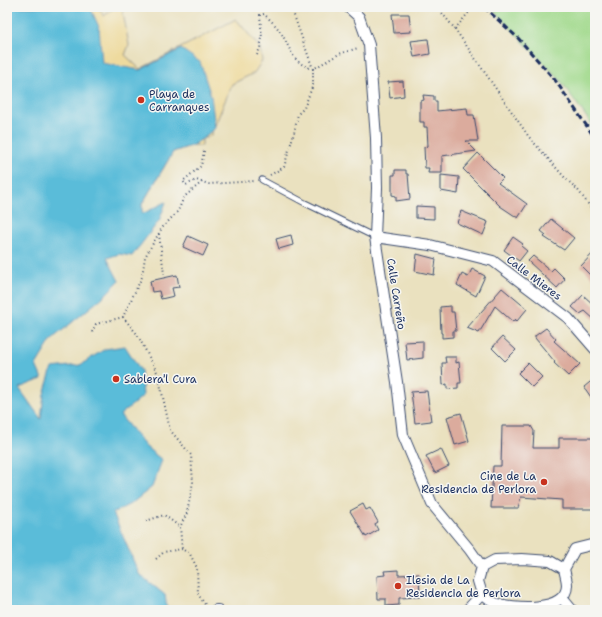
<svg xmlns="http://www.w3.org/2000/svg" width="602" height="617" font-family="'Shantell Sans',sans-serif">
	<rect width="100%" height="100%" fill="#f6f6f2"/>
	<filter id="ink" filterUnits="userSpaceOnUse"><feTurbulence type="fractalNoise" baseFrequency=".025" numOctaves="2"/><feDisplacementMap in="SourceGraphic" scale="8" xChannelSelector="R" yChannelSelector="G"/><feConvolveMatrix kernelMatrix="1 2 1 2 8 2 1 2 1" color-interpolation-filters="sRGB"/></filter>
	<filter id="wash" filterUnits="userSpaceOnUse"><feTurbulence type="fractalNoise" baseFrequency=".012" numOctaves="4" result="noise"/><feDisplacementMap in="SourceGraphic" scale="16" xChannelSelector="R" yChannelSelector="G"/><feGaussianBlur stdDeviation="0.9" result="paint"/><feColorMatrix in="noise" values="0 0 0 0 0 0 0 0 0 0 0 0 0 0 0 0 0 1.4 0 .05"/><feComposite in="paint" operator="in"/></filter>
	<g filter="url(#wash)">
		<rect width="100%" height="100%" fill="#eae1bf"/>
		<path fill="#a0d98b" stroke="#5e8474" d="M490,7h105v122l-35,-49z"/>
		<path fill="#eeda9e" stroke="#84847e" d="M7,7h91l6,9 11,-9h7l7,38 -4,10 15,14 96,-50 24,29 2,13 -8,12 -22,11 -21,51 -9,4v7l-9,-1 -20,7 -31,52z"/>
		<path fill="#5abcd9" stroke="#3a769c" d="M7,7h83l9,20 3,36 38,7 41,-21 19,13 11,34 4,32 -13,11 -9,6 -20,7 -31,52v10l24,-12 -7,19 -27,35 -13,-2 -12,4 12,23 -15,15 -52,43 -16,26 6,14 -23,9 22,31 3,-25 8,-26 28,-3 25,-16 20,-3 16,25 2,25 -23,19 26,32 16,13 -10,27 -20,16 -19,10 26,61 26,21 2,15h-160z"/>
		<g id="blocks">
			<path fill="#dbab9d" d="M392,14h17l2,18 -17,1z
				M428,39l2,15 -16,3 -3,-16z
				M403,81l1,15 -14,2 -2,-16z
				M423,95l11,1v5h3v10l30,-3 1,7h6l4,26h-12l10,10 -34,5v17h-14l1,-5h-4l-1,-21 4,-1 -1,-19h-3v-5h-4v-21l4,-1z
				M478,153l25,25 -5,5 29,21 -9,14 -18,-12 -37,-37z
				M395,170h11v4h2l2,25 -14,2v-5l-4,-1v-20h3z
				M441,175l18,2 -1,17 -17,-3z
				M416,206l18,1v12l-18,-1z
				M461,211l27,11 -5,13 -26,-12z
				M551,219l23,19 -10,12 -20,-13 2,-2 -5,-4z
				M291,235l2,10 -14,4 -3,-10z
				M188,236l20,9 -5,11 -20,-9z
				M513,237l10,7 -2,2 6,5 -8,10 -15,-11z
				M595,251v29l-14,-14z
				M417,254l19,5 -2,16 -19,-4z
				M533,256l18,15 3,-3 11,11 -8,9 -29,-27z
				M472,269l13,7 -9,20 -19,-11 5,-11 6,3z
				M177,275l2,12 -7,1 2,8 -13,3 -2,-8 -7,1 -2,-11z
				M502,288l25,21 -10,12 -2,-2 -2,3 -18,-16 -16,27 -12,-5z
				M583,295l12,11v14l-10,-9 -5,3 -8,-7z
				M451,306v6h3l2,19h-3v6l-11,1v-5h-1l-1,-26z
				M546,328l10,11 -2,2 26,23 -12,12 -14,-13 1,-1 -20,-24v-2z
				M502,337l14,13 -11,11 -13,-13z
				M423,341v17l-16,2 -2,-18z
				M445,357h11v6l3,-1 2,21h-3v5l-11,1v-5l-4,1 -1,-22h4z
				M528,363l14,14 -10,10 -14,-14z
				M595,378v25l-11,-16z
				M427,391l4,30 -16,2 -4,-31z
				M461,413l8,28 -14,4 -8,-28z
				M502,426h29l3,5 -1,17h26v-10h36v71h-33v-9l-41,-3 -3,11h-27l2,-42h8z
				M441,449l8,17 -14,7 -9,-17z
				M363,504l3,6 4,-2 8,14 -3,2 3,6 -12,7 -16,-26z
				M398,570v5l21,-1 1,23 -21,1v7l-13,1v-7h-8l-1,-23 8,-1 -1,-4z"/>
		</g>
	</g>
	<g filter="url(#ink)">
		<use href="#blocks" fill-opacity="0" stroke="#3a4a6d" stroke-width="1"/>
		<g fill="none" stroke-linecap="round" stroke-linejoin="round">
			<defs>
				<path id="service" d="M262,180l43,23 70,34"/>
				<path id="minor" d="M348,7l11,10 10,28 7,93 1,50 -2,49 22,145 6,53 29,69 38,46 12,17
					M375,237l55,8 63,16 75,57 27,31
					M522,559l28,2 14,8c1,5 3,11 3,16 0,28 -55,23 -72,18 -5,-2 -9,-6 -13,-9l-4,-13 4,-14 13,-7z
					M564,569l11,-20 20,-5
					M562,598l10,12
					M216,610h2
					M467,610l15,-16"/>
			</defs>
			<use href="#service" stroke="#3a4a6d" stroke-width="7"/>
			<use href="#minor" stroke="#3a4a6d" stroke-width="12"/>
			<path stroke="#3a4a6d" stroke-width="2" stroke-dasharray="1 3" stroke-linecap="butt" d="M437,7l18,22 74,108 37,42 11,10 18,24
				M455,29l15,-18
				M257,55l3,-7 2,-10 -2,-23 4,-1c5,5 11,10 15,16 12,16 11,33 34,39l26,-15 19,-6
				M204,151l-3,15 -18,15 3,4 10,-5 13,4 46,-3
				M270,175l14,-8 10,-34 4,-19 6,-6 9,-23v-16l-22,-62
				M202,182l-18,15 -6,14 -16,17 -17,29 -3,20 -19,40 14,17 21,40 12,56 21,25 2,27 -6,31 -7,14 2,22 8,5 7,14 1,26 8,12
				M159,234l5,40
				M92,332l4,-8 27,-7
				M146,521l18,-6 16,12
				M156,559l8,-7 18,-3"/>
			<use href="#service" stroke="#fff" stroke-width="5"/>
			<use href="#minor" stroke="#fff" stroke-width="10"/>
			<path stroke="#1b2f5e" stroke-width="3" stroke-dasharray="6 3" stroke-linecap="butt" d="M484,7l34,31 37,42 40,58"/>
		</g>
	</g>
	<g fill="#c8321e" stroke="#f6f6f2" stroke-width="1.5">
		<circle cx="141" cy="100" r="4"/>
		<circle cx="116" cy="379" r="4"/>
		<circle cx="544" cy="482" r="4"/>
		<circle cx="398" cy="586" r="4"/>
	</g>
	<g text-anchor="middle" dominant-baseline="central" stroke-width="3" stroke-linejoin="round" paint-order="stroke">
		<g font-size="11" fill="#1b2f5e" stroke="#f6f6f2" text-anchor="start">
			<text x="149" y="94">Playa de<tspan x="149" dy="13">Carranques</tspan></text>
			<text x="124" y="379">Sablera'l Cura</text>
			<text x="536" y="476" text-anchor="end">Cine de La<tspan x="536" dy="13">Residencia de Perlora</tspan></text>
			<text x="406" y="580">Ilesia de La<tspan x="406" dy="13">Residencia de Perlora</tspan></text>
		</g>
		<g font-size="11" fill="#1b2f5e" stroke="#f6f6f2">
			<text transform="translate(534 278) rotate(37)">Calle Mieres</text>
			<text transform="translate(396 294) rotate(81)">Calle Carreño</text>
		</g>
	</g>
	<rect width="602" height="617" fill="none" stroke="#f6f6f2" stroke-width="24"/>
</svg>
